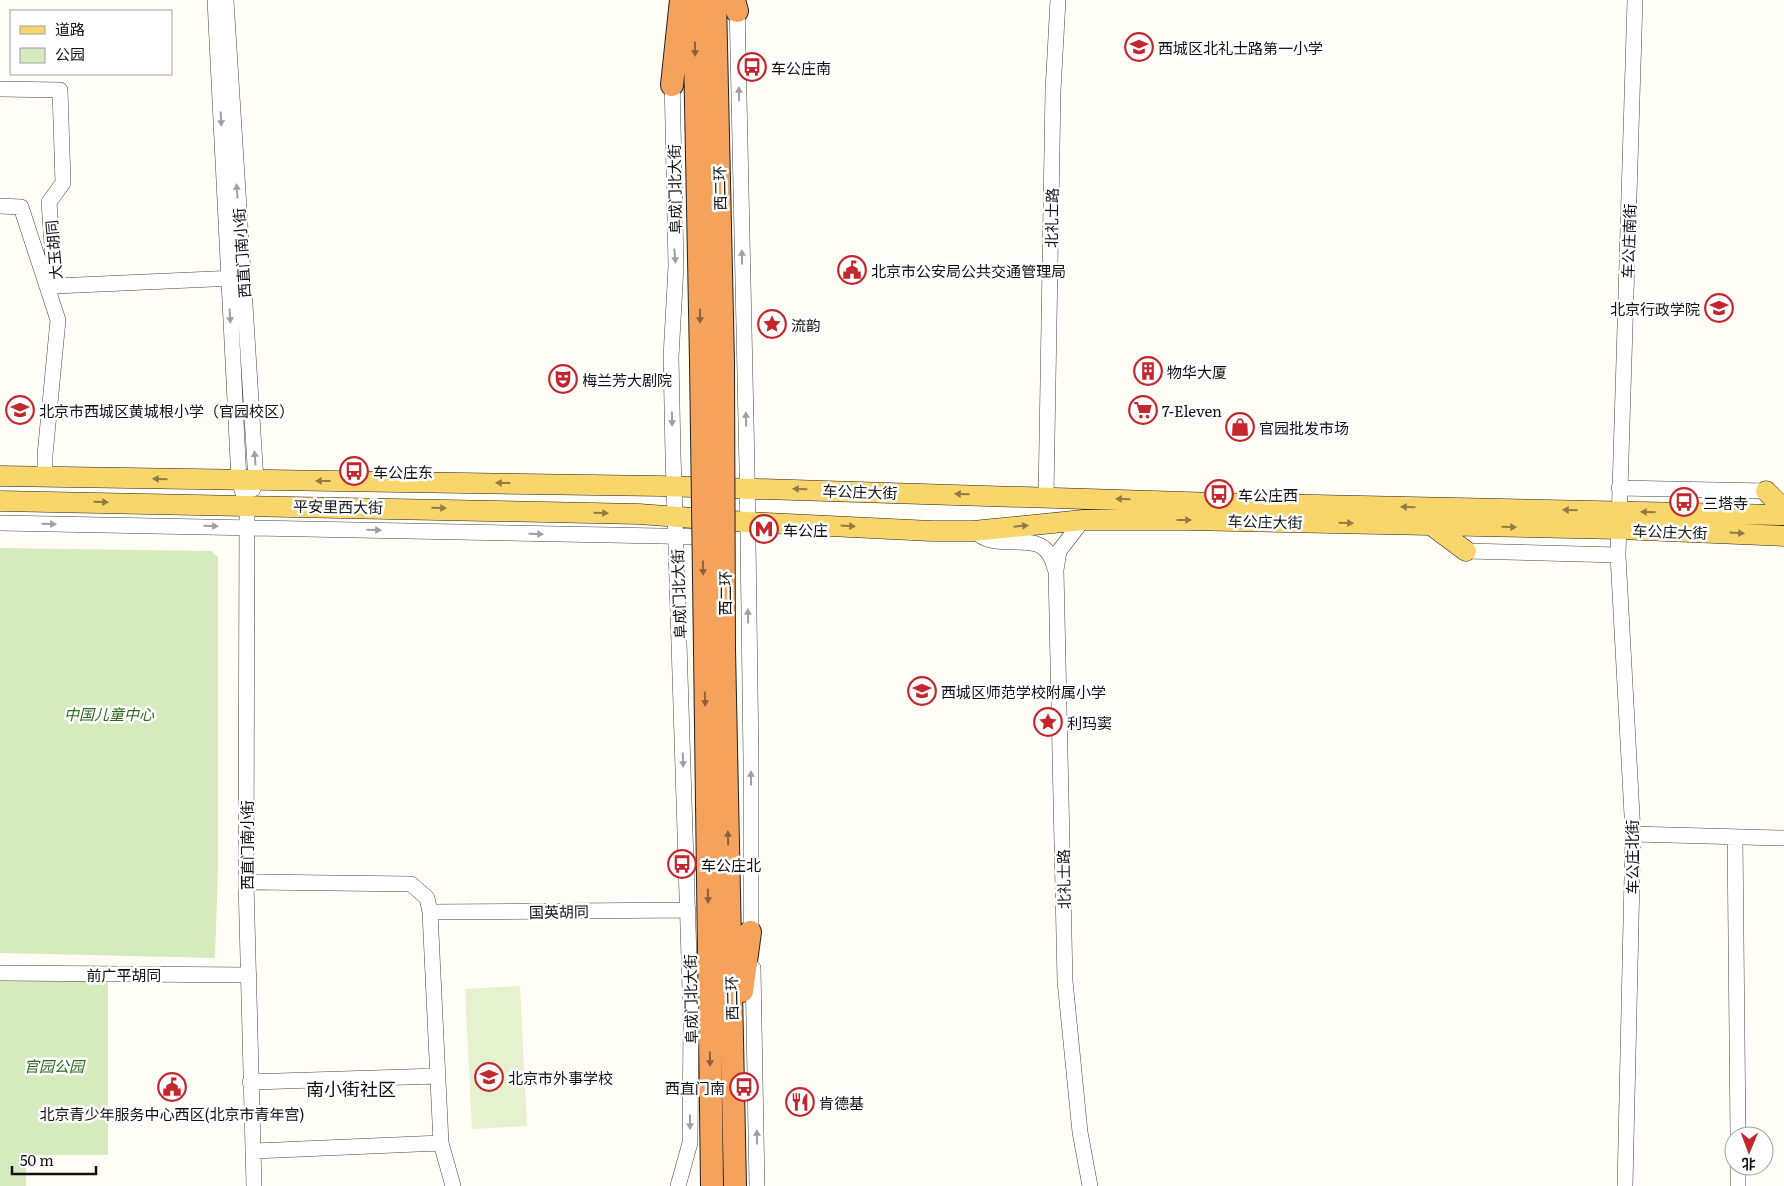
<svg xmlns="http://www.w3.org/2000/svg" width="1784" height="1186" font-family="Literata,'Noto Sans SC',serif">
	<rect width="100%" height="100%" fill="#fffdf5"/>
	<path fill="#d5ebbd" d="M0,548l211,3 7,6v312l-3,89 -215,-5z
		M0,975h108v180h-82v31h-26z"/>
	<path fill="#e6f2cf" d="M520,986l7,140 -55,3 -7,-140z"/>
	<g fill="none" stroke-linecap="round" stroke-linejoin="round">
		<defs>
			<path id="minor" d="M215,0l24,481 8,24 -1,377 8,304
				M226,0l30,481 -3,8
				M737,3l10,465 4,290v182
				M672,77l4,189 -5,91 2,97 18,567 -1,122 -12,43
				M0,89l60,1 3,93 -14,19 6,84 181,-8
				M0,206l21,1 37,113 -13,135v22
				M1619,488l147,3
				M1046,497l7,-406 5,-91
				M1083,520l-24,31 -3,19 9,411 15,151 10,54
				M0,523l711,14
				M973,531c5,3 10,7 14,8 29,9 59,-10 68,30
				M1466,551l152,4
				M1633,834l151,4
				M1735,837l3,299
				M246,882l165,2 16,14 3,14 11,231 12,43
				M430,912l258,-2
				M753,968l4,218
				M0,973l249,2
				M250,1082l188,-6
				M254,1151l187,-8
				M1738,1166v20
				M1625,1186l8,-352 -15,-279 17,-555"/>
			<path id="major" d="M0,476l660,10 557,17 567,12
				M1766,491l18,18
				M0,501l639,13 108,8 185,9h41l110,-11h102l434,9 165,7
				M1431,525l35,26"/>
			<path id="highway" d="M694,0l7,362
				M715,0l8,362
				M734,0l3,11
				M672,85l9,-85
				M724,649l11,537
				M705,650l7,536
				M742,991l8,-59"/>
		</defs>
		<use href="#minor" stroke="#444" stroke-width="16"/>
		<use href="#major" stroke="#222" stroke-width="21"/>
		<use href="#highway" stroke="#222" stroke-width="24"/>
		<use href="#minor" stroke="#fff" stroke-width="15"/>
		<use href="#major" stroke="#f9d66b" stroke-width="20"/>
		<use href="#highway" stroke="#f5a25d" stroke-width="22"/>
		<defs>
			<path id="highway-bridge" d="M701,362l4,288
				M723,362l1,287"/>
		</defs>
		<use href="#highway-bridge" stroke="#222" stroke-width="24" stroke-linecap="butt"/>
		<use href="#highway-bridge" stroke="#f5a25d" stroke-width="22"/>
	</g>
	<defs><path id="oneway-solid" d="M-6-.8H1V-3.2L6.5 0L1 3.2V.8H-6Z" transform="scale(1.25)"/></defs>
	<g fill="#8e613b">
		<use href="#oneway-solid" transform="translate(695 49) rotate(89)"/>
		<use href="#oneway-solid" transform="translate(700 316) rotate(89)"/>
		<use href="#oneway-solid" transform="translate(703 568) rotate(89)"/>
		<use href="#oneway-solid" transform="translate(705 699) rotate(89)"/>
		<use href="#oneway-solid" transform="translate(728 838) rotate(-91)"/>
		<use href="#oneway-solid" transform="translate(708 896) rotate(89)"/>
		<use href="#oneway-solid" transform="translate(710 1059) rotate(89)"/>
	</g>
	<g fill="#a0a0a0">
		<use href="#oneway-solid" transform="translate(739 94) rotate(-91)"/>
		<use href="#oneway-solid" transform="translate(221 119) rotate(87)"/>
		<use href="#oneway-solid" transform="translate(237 191) rotate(-94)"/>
		<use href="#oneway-solid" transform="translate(675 256) rotate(85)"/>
		<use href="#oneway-solid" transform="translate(742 257) rotate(-91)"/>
		<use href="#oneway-solid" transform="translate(230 316) rotate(87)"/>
		<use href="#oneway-solid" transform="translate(672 419) rotate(89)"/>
		<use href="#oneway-solid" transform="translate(746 419) rotate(-91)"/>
		<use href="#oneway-solid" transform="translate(255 458) rotate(-94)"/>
		<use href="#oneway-solid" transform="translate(49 524) rotate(1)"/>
		<use href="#oneway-solid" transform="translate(211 526) rotate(1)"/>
		<use href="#oneway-solid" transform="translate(374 530) rotate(1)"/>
		<use href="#oneway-solid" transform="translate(536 534) rotate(1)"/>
		<use href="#oneway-solid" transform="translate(748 616) rotate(-91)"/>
		<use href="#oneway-solid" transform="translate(683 760) rotate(88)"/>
		<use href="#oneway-solid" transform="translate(751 778) rotate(-90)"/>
		<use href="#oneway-solid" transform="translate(690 1122) rotate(90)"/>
		<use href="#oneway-solid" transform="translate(757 1137) rotate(-91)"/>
	</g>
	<g fill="#917d42">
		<use href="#oneway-solid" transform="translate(160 479) rotate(-179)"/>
		<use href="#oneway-solid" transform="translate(323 481) rotate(-180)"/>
		<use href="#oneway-solid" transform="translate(503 483) rotate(-179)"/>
		<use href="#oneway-solid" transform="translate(800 489) rotate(-178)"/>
		<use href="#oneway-solid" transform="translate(962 494) rotate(-178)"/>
		<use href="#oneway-solid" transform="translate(1123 499) rotate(-178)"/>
		<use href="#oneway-solid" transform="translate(101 502) rotate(1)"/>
		<use href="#oneway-solid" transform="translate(1408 507) rotate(-179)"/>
		<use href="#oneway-solid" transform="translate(439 508) rotate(1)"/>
		<use href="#oneway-solid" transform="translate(1570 510) rotate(-179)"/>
		<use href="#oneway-solid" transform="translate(1648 512) rotate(-179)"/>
		<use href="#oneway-solid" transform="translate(601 513) rotate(2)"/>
		<use href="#oneway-solid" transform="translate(1184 520)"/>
		<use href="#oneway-solid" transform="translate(1346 523) rotate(1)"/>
		<use href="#oneway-solid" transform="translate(848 526) rotate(3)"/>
		<use href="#oneway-solid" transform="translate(1021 526) rotate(-6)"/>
		<use href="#oneway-solid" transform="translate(1509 527) rotate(1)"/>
		<use href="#oneway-solid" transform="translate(1737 533) rotate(3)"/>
	</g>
	<defs>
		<symbol id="school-ring" viewBox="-11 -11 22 22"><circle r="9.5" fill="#fff" stroke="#c4262e" stroke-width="1.5"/><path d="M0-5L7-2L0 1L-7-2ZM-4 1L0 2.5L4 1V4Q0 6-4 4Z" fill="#c4262e"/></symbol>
		<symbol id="bus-ring" viewBox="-11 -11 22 22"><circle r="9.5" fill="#fff" stroke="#c4262e" stroke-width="1.5"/><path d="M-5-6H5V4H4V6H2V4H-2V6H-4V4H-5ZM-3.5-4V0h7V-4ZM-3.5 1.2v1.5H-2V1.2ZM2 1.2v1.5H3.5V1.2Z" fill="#c4262e"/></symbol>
		<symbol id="civic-ring" viewBox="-11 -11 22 22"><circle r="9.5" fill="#fff" stroke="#c4262e" stroke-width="1.5"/><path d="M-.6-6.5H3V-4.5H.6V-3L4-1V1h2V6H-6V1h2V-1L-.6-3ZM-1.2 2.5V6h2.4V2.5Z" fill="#c4262e"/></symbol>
		<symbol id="university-ring" viewBox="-11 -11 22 22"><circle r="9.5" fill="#fff" stroke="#c4262e" stroke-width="1.5"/><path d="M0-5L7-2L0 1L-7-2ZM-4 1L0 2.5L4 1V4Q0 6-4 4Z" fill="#c4262e"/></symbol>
		<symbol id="sight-ring" viewBox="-11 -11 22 22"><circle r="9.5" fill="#fff" stroke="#c4262e" stroke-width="1.5"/><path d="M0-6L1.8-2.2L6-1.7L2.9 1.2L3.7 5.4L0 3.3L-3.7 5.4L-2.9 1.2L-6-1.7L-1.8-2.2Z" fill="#c4262e"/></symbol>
		<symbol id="building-ring" viewBox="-11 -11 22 22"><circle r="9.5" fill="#fff" stroke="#c4262e" stroke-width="1.5"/><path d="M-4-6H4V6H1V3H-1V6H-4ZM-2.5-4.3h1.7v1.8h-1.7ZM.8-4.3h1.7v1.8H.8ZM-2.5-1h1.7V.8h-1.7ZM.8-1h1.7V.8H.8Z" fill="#c4262e"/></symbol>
		<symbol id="theatre-ring" viewBox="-11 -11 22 22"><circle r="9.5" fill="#fff" stroke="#c4262e" stroke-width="1.5"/><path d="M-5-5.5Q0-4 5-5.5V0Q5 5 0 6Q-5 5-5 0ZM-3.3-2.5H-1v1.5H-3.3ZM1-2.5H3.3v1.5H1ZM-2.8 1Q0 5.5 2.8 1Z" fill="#c4262e"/></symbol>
		<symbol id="supermarket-ring" viewBox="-11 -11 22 22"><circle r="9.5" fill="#fff" stroke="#c4262e" stroke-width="1.5"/><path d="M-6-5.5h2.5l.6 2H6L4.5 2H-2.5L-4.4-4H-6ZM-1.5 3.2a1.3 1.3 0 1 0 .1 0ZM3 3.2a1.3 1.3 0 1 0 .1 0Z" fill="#c4262e"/></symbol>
		<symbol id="shop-ring" viewBox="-11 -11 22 22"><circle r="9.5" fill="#fff" stroke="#c4262e" stroke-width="1.5"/><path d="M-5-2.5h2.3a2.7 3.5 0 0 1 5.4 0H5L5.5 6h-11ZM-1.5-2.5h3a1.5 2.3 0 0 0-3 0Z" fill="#c4262e"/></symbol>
		<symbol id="metro-ring" viewBox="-11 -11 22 22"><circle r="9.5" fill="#fff" stroke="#c4262e" stroke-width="1.5"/><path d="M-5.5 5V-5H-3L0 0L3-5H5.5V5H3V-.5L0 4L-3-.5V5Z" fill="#c4262e"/></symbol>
		<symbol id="restaurant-ring" viewBox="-11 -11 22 22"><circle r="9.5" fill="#fff" stroke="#c4262e" stroke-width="1.5"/><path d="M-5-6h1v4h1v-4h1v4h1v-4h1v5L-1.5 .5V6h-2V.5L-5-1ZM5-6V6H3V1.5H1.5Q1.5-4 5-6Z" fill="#c4262e"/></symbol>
	</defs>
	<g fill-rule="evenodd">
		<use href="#school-ring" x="1123" y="31" width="32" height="32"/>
		<use href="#bus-ring" x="736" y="51" width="32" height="32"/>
		<use href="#civic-ring" x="836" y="254" width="32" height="32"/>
		<use href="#university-ring" x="1703" y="292" width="32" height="32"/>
		<use href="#sight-ring" x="756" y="308" width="32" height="32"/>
		<use href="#building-ring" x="1132" y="355" width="32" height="32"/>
		<use href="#theatre-ring" x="547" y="363" width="32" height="32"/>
		<use href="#school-ring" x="4" y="394" width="32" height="32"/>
		<use href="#supermarket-ring" x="1127" y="394" width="32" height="32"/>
		<use href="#shop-ring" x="1224" y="411" width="32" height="32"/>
		<use href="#bus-ring" x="338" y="455" width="32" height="32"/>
		<use href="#bus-ring" x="1203" y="478" width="32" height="32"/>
		<use href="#bus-ring" x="1668" y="486" width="32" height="32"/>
		<use href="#metro-ring" x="748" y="513" width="32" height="32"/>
		<use href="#school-ring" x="906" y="675" width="32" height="32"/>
		<use href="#sight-ring" x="1032" y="706" width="32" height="32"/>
		<use href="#bus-ring" x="666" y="848" width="32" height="32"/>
		<use href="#school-ring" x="473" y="1061" width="32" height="32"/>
		<use href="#civic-ring" x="156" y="1071" width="32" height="32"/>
		<use href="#bus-ring" x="728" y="1071" width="32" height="32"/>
		<use href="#restaurant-ring" x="784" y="1086" width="32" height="32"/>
	</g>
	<g text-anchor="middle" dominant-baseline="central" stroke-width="5" stroke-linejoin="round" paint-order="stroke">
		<g font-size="15" fill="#111" stroke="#fff" text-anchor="start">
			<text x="1158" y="47">西城区北礼士路第一小学</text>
			<text x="771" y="67">车公庄南</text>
			<text x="871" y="270">北京市公安局公共交通管理局</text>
			<text x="1700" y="308" text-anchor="end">北京行政学院</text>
			<text x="791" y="324">流韵</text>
			<text x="1167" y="371">物华大厦</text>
			<text x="582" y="379">梅兰芳大剧院</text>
			<text x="39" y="410">北京市西城区黄城根小学（官园校区）</text>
			<text x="1162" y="410">7-Eleven</text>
			<text x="1259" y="427">官园批发市场</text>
			<text x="373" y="471">车公庄东</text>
			<text x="1238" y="494">车公庄西</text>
			<text x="1703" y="502">三塔寺</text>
			<text x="783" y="529">车公庄</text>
			<text x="941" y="691">西城区师范学校附属小学</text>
			<text x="1067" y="722">利玛窦</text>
			<text x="701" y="864">车公庄北</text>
			<text x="508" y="1077">北京市外事学校</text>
			<text x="725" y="1087" text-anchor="end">西直门南</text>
			<text x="819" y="1102">肯德基</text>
			<text x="172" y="1113" text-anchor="middle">北京青少年服务中心西区(北京市青年宫)</text>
		</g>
		<g font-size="15" fill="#111" stroke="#fff">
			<text transform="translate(719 188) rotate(-91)">西二环</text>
			<text transform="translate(674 189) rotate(-91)">阜成门北大街</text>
			<text transform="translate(1051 218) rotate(-89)">北礼士路</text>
			<text transform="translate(1628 241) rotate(-88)">车公庄南街</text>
			<text transform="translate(53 250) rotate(-95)">大玉胡同</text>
			<text transform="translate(241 253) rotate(-94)">西直门南小街</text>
			<text transform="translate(860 491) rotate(2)">车公庄大街</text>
			<text transform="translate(338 506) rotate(1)">平安里西大街</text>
			<text transform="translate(1265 521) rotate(1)">车公庄大街</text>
			<text transform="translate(1670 531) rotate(2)">车公庄大街</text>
			<text transform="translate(724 593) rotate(-90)">西二环</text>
			<text transform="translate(678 594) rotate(-92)">阜成门北大街</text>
			<text transform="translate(246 845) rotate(-90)">西直门南小街</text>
			<text transform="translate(1631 857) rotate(-90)">车公庄北街</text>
			<text transform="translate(1063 879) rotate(-91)">北礼士路</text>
			<text transform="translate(559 911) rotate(-1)">国英胡同</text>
			<text x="124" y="974">前广平胡同</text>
			<text transform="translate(731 998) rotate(-91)">西二环</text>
			<text transform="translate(690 999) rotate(-91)">阜成门北大街</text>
		</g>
		<g font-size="15" font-style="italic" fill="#2f6b1f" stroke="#fff">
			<text x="109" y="713">中国儿童中心</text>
			<text x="54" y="1065">官园公园</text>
		</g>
		<g font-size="18" fill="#111" stroke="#fff">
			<text x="351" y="1088">南小街社区</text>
		</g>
	</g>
	<rect x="10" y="10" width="162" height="65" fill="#ffffff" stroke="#a0a0a0"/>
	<rect x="20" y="26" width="25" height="8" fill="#f9d66b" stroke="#a0a0a0"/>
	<text x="55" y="35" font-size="15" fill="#111111">道路</text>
	<rect x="20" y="48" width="25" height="15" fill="#d5ebbd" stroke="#a0a0a0"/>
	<text x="55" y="60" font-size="15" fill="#111111">公园</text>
	<g transform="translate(1749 1151) rotate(181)"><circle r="24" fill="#ffffff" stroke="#a0a0a0"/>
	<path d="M0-4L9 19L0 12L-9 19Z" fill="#c4262e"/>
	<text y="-8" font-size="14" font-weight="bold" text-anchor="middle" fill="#111111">北</text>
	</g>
	<path d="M12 1166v8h84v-8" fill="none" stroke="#111111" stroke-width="2.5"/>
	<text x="20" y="1166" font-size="15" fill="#111111" stroke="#ffffff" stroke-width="4" paint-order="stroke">50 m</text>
</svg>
